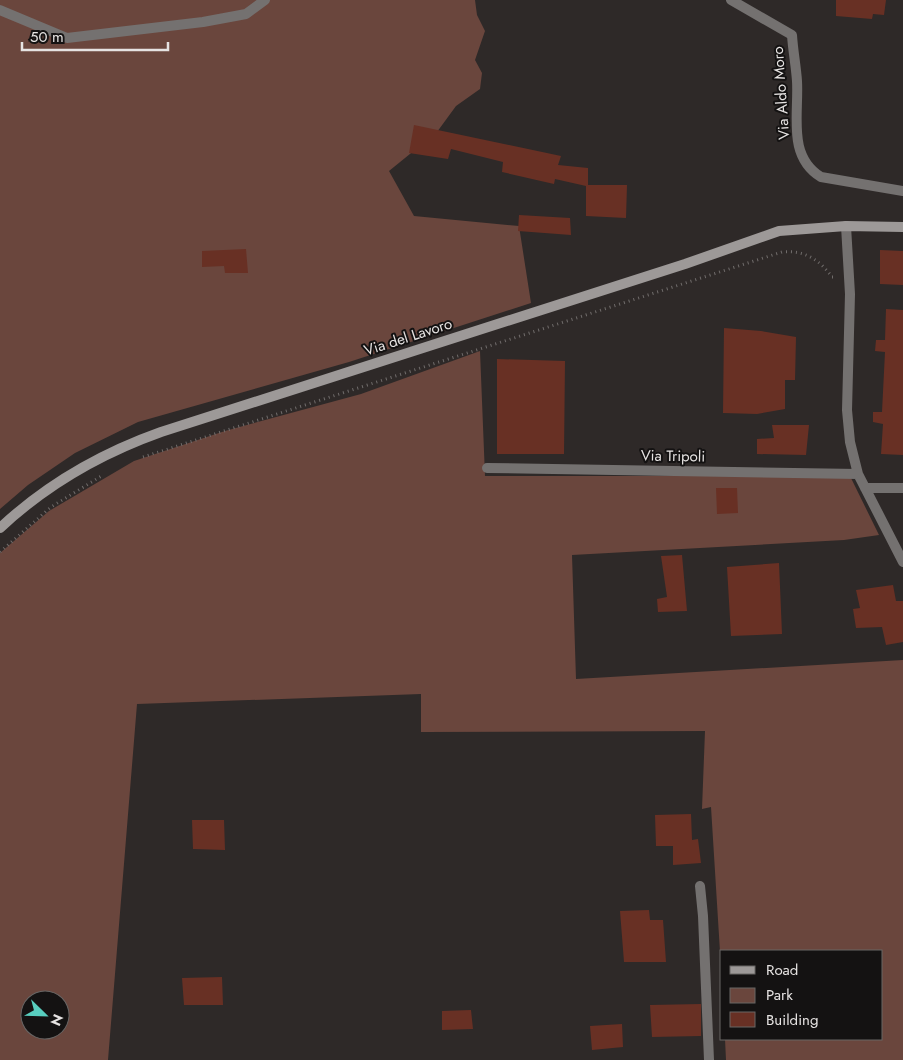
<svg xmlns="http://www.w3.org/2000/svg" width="903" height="1060" font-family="Jost,sans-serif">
	<rect width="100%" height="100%" fill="#2e2928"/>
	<path fill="#6a463d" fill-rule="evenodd" d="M0,0h475l2,15 8,16 -10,29 7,13 -2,16 -24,17 -19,26 -48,39 25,45 105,10 12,77 -182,59 -211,60 -63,31 -47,32 -28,24z
		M480,351l5,125h365l29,59 -35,5 -272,15 4,124 327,-19v400h-177l-1,-21h157v-88h-160v33l-11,-177 -9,2 3,-78 -284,1v-38l-284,10 -29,356h-108v-507l49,-42 85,-50 91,-30 136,-37zM30,1000h30v30h-30z"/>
	<path fill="#683024" d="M836,0h50l-2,15 -11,-1 -1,5 -36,-3z
		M414,125l147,31 -3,9 30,3v17h39l-1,33 -40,-2v-30l-31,-7 -1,5 -52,-12 1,-10 -52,-13 -3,10 -39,-6z
		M519,215l51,3 1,17 -53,-4z
		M246,249l2,24h-23l-1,-7 -22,1v-16z
		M880,250l23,1v34l-23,-1z
		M886,309l17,1v145l-22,-1 2,-30 -10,-2v-10h9l3,-60 -10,-1 1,-11h9z
		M724,328l37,3 35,6 -1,43h-10v29l-28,5 -34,-1z
		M497,359l68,2 -1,93h-67z
		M772,425h37l-3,30 -49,-1v-15l17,-1z
		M716,488h21l1,25 -21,1z
		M682,555l5,56 -29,1 -1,-13 10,-2 -6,-41z
		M779,563l3,71 -51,2 -4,-69z
		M893,585l3,16h7v41l-17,3 -4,-18 -26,1 -3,-19 7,-1 -4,-18z
		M691,814l1,26 6,-1 3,24 -28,2v-19h-17l-1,-31z
		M192,820h32l1,30 -32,-1z
		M649,910l1,10h13l3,42h-42l-4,-51z
		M222,977l1,28h-39l-2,-27z
		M701,1004v32l-49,1 -2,-32z
		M471,1010l2,19 -31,1v-19z
		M622,1024l1,23 -31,3 -2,-24z"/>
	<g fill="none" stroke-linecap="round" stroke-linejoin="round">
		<path stroke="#716d6c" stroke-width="3" stroke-dasharray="1 4" stroke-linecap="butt" d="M143,457l639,-205c22,-2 37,7 50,25h3
			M0,552l51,-45 52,-32"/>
		<path stroke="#747170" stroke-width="10" d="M731,0l61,35c1,16 4,31 5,46 2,34 -10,75 24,96l82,14
			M0,10l67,28 136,-16 43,-8 19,-14
			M846,226l4,68 -3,116 3,32 8,32 45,88
			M487,468l371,6
			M865,488h38
			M700,886l3,30 6,144"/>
		<path stroke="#9d9998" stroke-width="10" d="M0,528c46,-43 102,-75 161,-96l524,-168 94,-33 67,-5 57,1"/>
	</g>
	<g text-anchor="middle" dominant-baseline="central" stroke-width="4" stroke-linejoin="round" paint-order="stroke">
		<g font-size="15" fill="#e6e3e2" stroke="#141212">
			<text transform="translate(781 93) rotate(-94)">Via Aldo Moro</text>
			<text transform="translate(408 337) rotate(-18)">Via del Lavoro</text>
			<text transform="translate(673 456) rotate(1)">Via Tripoli</text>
		</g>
	</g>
	<rect x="720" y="950" width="162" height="90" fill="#141212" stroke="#686665"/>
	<rect x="730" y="966" width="25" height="8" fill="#9d9998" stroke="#686665"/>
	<text x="766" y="975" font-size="15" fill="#e6e3e2">Road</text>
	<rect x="730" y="988" width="25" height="15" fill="#6a463d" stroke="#686665"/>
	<text x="766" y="1000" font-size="15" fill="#e6e3e2">Park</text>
	<rect x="730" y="1012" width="25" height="15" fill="#683024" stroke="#686665"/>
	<text x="766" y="1025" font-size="15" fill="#e6e3e2">Building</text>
	<g transform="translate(45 1015) rotate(113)"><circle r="24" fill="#141212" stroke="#686665"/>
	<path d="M0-4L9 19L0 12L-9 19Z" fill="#58cebf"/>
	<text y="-8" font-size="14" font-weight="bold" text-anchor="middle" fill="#e6e3e2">N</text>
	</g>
	<path d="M22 42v8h146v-8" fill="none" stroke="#e6e3e2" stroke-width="2.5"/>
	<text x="30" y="42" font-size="15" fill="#e6e3e2" stroke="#141212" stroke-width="4" paint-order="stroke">50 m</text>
</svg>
